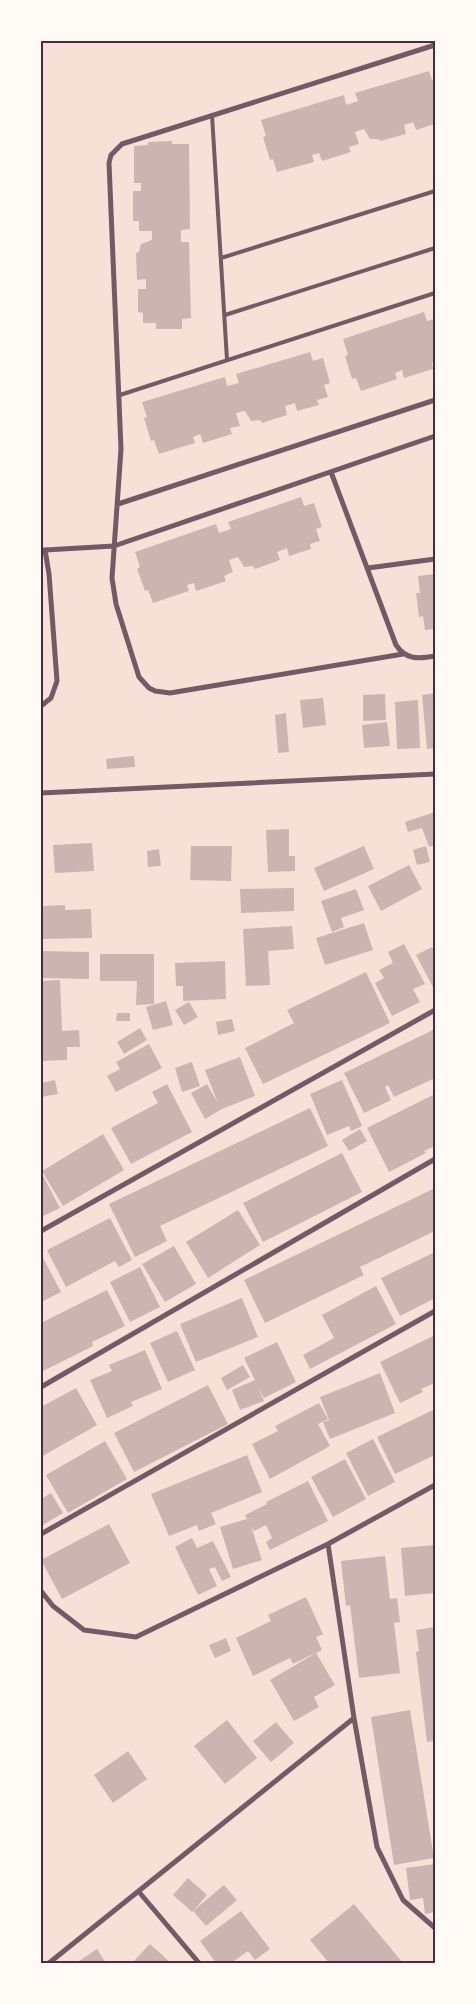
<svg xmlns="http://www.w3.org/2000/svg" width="476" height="2004" font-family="Overpass,sans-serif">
	<rect width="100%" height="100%" fill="#f7e1d7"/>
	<path fill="#ccb4b1" d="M429,71l3,9 3,-1v45l-19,6 -3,-8 -9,3 2,9 -26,7 -1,-2h-9l-6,-10 -9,3 4,12 -10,3 2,5 -29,9 -3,-8 -7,2 2,7 -37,10 -4,-13 -3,1 -7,-23 3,-1 -5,-16 83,-25 2,10 12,-4 -3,-8z
		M172,141v3h17l1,85 -9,1v12h8l2,76 -9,1v10h-26v-6h-13v-10l-5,-1v-23h8v-10l-9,1 -1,-27 3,-1 2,-8 11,-4v-9h-13v-10h-6v-30h8v-8h-7v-37l14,-1v-3z
		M424,312l3,9 8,-2v43l-3,1 1,6 -29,9 -2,-8 -7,3 2,6 -36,12 -5,-13 -4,1 -7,-23 3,-1 -5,-16z
		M310,352l3,9 10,-3 7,25 -6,2 4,12 -11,3 2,5 -22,6 -2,-8 -10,3 2,9 -25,8 -2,-3 -9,1 -6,-10 -9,2 4,13 -10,2 2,6 -29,9 -3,-9 -7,3 2,6 -36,11 -5,-14 -3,1 -7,-23 3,-1 -5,-15 83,-25 2,9 12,-3 -3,-9z
		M301,497l3,9 10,-3 8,24 -6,2 4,12 -10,3 1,5 -22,7 -2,-8 -10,4 3,8 -25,9 -2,-3 -9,1 -6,-10 -9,3 4,12 -9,4 2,5 -30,10 -2,-8 -7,2 2,6 -36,12 -5,-13 -3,1 -8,-22 3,-2 -5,-15 81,-28 3,9 12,-4 -3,-7z
		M435,574v55l-10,1 -2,-14 -4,1 -3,-24h4l-2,-17z
		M435,693v55l-8,1 -5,-54z
		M385,694l1,26 -23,1v-26z
		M323,698l3,27 -23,3 -3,-28z
		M418,700l2,48 -23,1 -2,-47z
		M286,713l3,39 -11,1 -3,-38z
		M387,722l3,24 -26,2 -2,-23z
		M134,756l1,11 -28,2 -1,-10z
		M435,812v33l-6,2 -7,-19 -14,4 -3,-10z
		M289,829v27h6v15l-27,1 -2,-42z
		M92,843l2,28 -39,2 -2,-28z
		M191,846h41l-1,35 -41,-1z
		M364,846l10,23 -50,22 -10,-23z
		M426,846l4,16 -13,3 -4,-15z
		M159,849l2,17 -13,1 -1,-16z
		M409,865l13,24 -41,22 -13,-25z
		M294,888v23l-53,2 -1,-24z
		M356,889l8,21 -23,8 3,9 -12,5 -11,-31z
		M65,905v5l26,-1 1,29 -51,1v-33z
		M364,923l9,27 -48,15 -9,-27z
		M292,926l2,23 -26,2 2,34 -24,1 -3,-57z
		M404,944l21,40 -12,5 7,13 -28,14 -17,-33 9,-5 -5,-8 14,-7 -5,-11z
		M432,947v1l3,-1v44l-19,-36z
		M41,951l48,1v27l-48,-1z
		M100,954h54v50l-18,1 1,-24h-37z
		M225,961l1,38 -43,2v-15h-7l-1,-23z
		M366,972l24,51 -127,61 -18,-36 49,-25 -7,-13z
		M60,980l2,51 17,-1 1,17h-13v13l-26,1v-80z
		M166,1001l7,24 -20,5 -7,-23z
		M189,1002l9,15 -14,8 -9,-15z
		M117,1013h13v8h-14z
		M232,1019l3,12 -17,4 -2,-13z
		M140,1028l7,12 -23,14 -7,-12z
		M435,1029v49l-41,19 -6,-12 -3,2 6,13 -27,13 -20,-40z
		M149,1044l13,24 -46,24 -9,-16 13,-7 -4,-7z
		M240,1057l15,39 -33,13 -17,10 -14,-26 16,-9 11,19 -13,-33z
		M192,1062l8,24 -18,6 -7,-24z
		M55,1080l3,14 -17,3v-14z
		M342,1080l20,46 -11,5 -2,-5 -22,9 -17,-41z
		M167,1084l25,48 -61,32 -20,-36 47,-25 -6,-11z
		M435,1094v52l-11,5 2,2 -37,19 -22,-44z
		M310,1108l18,38 -168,80 7,15 -32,16 -26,-53z
		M360,1129l7,12 -18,10 -7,-11z
		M103,1134l21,36 -61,36 -21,-35z
		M342,1153l20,39 -99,50 -20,-39z
		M41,1172l19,36 -19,9z
		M435,1188v43l-75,36 4,8 -99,48 -21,-43z
		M238,1210l22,35 -52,33 -22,-36z
		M110,1218l22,42 -13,7 -4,-6 -49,26 -19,-37z
		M174,1246l22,38 -31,18 -23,-38z
		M435,1252v46l-35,18 -19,-38z
		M41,1254l20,38 -20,10z
		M140,1267l20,40 -30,15 -20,-40z
		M376,1286l20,38 -86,45 -7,-14 31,-17 -12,-23z
		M107,1290l18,36 -33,16 1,4 -52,26v-49z
		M242,1298l16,39 -62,25 -16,-38z
		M177,1331l18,39 -27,12 -18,-39z
		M435,1335v48l-14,6 2,3 -23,11 -20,-41z
		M277,1342l19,40 -32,16 -6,-11 6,14 -24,9 -8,-20 23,-10 -11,-22z
		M145,1350l17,39 -31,13 2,4 -26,12 -17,-38 22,-9 -3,-6z
		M243,1365l7,12 -23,13 -6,-12z
		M380,1373l15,40 -65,26 -7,-17 6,-2 -9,-23z
		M208,1385l20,39 -94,48 -20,-39z
		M76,1388l21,37 -56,32v-50z
		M319,1403l9,16 -10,5 12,22 -60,33 -18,-35 26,-13 -3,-5z
		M435,1409v46l-40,19 -18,-37z
		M373,1439l22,43 -27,14 -22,-43z
		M105,1441l22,38 -59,34 -22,-38z
		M247,1455l15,37 -51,21 5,11 -17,7 -2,-6 -28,11 -18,-42z
		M345,1459l21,40 -33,18 -22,-40z
		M308,1481l20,40 -58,29 -4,-8 6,-4 -6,-13 -12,6 -3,-5 11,34 -29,9 -13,-42 27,-8 -2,-4 22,-11 -1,-2z
		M51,1493l12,20 -22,13v-27z
		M109,1524l21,39 -68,36 -21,-39z
		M192,1538l5,10 16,-7 18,36 -9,4 -7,-14 -6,2 8,17 -19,9 -23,-48z
		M435,1545v48l-30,3 -4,-48z
		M385,1556l5,43 7,-1 3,24 -6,1 6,50 -41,5 -9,-73 -4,1 -5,-45z
		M306,1597l17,37 -7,3 6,13 -29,14 -3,-6 -37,18 -17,-38 35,-17 -3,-6z
		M435,1627v114l-8,1 -11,-90 3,-1 -3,-21z
		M226,1638l5,13 -16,7 -6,-13z
		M316,1653l19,32 -21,12 5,10 -25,14 -24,-41z
		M410,1710l24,148 -40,7 -23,-148z
		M227,1720l30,38 -32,26 -31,-38z
		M276,1722l18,21 -23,19 -18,-21z
		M128,1751l19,28 -34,24 -19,-28z
		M435,1864v48l-10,2 -2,-16 -13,2 -4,-32z
		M188,1878l19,17 -15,17 -19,-17z
		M224,1885l13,15 -31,26 -13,-15z
		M354,1904l49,59h-74l-19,-23z
		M241,1911l29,38 -15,11 -7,-9 -17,12h-15l-16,-22z
		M150,1944l21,19h-39z
		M97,1949l9,14h-30z"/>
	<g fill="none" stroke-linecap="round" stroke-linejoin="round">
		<path stroke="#755966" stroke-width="4" d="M212,115l15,245
			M221,258l214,-67
			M225,315l210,-67
			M120,395l315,-102"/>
		<path stroke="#755966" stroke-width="5" d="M331,472l65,173c10,15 22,14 39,11
			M118,504l317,-104
			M41,550h4l4,24 8,107 -6,17 -10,8
			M45,550l69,-4 321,-110
			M368,568l67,-9
			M403,654l-233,39 -15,-2 -6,-3 -10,-11 -23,-73 -4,-26 9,-129 -12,-286 2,-8 11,-11 313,-99
			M41,793l394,-19
			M41,1231l394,-221
			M41,1387l394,-228
			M41,1534l394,-223
			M328,1544l26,174 23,129 26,53 32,28
			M41,1591l12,15 31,24 52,7 192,-93 107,-59
			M139,1892l60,71
			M49,1963l305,-245"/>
	</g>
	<rect width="476" height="2004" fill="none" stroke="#fffaf5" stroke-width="85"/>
	<rect x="42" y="42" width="392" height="1920" fill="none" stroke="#4a2c40" stroke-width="2"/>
</svg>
